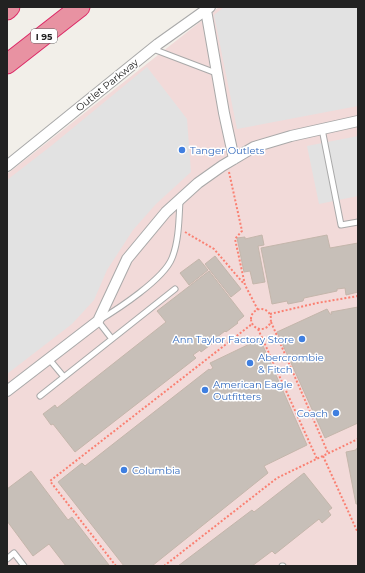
<svg xmlns="http://www.w3.org/2000/svg" width="365" height="573" font-family="Montserrat,sans-serif">
	<rect width="100%" height="100%" fill="#f2efe9"/>
	<path fill="#f2dad9" d="M219,7h139v559h-351v-392z"/>
	<path fill="#e2e2e2" d="M224,7h134v99l-121,23 -23,-114z
		M147,67l40,52 4,53 -35,32 -23,26 -26,40 -13,30 -22,24 -65,50v-194l44,-34z
		M358,136v60l-39,8 -12,-58z"/>
	<path fill="#c7bfb8" stroke="#c4b6ab" d="M262,235l2,10 -6,1 7,36 -12,2 -3,-13 -6,1 -7,-34 8,-1v2z
		M327,235l3,13 28,-5v49l-12,3 -1,-7 -8,1v2l-33,7 -1,3 -15,3 -1,-3 -15,3 -11,-56z
		M215,256l26,33 -10,8 -26,-33z
		M199,259l9,11 -19,15 -9,-12z
		M209,271l35,45 -7,6 1,1 -12,9 -1,-1 -13,10 1,2 -12,9 -1,-2 -7,5 3,3 -121,94 -22,-28 -2,1 -8,-11 12,-9 2,3 109,-86 -9,-11z
		M358,307v116l-33,15 -48,-106 50,-23 3,5h2l-1,-2z
		M260,339l47,106 -43,21 4,7 -116,93h-28l-66,-84 24,-19 3,3 124,-97 1,1 3,-2 -3,-5z
		M358,448v56h-2l-10,-52 10,-2v-1z
		M31,471l37,49 4,-3 37,48 -43,1 -17,-22 -16,12 -26,-35v-32z
		M304,473l28,35 -4,3 3,4 -9,8 -3,-4 -44,35 -3,-3 -20,15h-74l74,-56 2,2z"/>
	<g fill="none" stroke-linecap="round" stroke-linejoin="round">
		<defs>
			<path id="service" d="M153,49l63,24
				M322,129l19,96 17,-3
				M112,339l-14,-18c20,-12 66,-42 74,-63 7,-17 7,-40 8,-58
				M49,359l15,18
				M40,396l135,-107
				M7,559l7,-6 10,13
				M282,566h1"/>
			<path id="minor" d="M206,10l18,103 10,46
				M7,166l151,-122 52,-37
				M7,391l91,-70 29,-62 39,-47 32,-29 24,-17 32,-19 37,-11 67,-15"/>
			<path id="motorway" d="M7,10l3,-3
				M7,64l73,-57"/>
		</defs>
		<use href="#service" stroke="#a9a9a9" stroke-width="7"/>
		<use href="#minor" stroke="#a9a9a9" stroke-width="12"/>
		<use href="#motorway" stroke="#dc2a67" stroke-width="21"/>
		<path stroke="#fa8072" stroke-width="2" stroke-dasharray="2 2" stroke-linecap="butt" d="M229,172l13,59 -7,8 10,46 13,25
			M185,232l29,17 30,35
			M251 319a10 10 0 1 1 20 0a10 10 0 1 1-20 0Z
			M270,314l47,-11 41,-7
			M271,322l57,131
			M258,329l59,130
			M323,456l35,77
			M116,566l-66,-85 202,-157
			M164,566l113,-88 81,-39"/>
		<use href="#service" stroke="#fff" stroke-width="5"/>
		<use href="#minor" stroke="#fff" stroke-width="10"/>
		<use href="#motorway" stroke="#e892a2" stroke-width="19"/>
	</g>
	<g fill="#3f7fe0" stroke="#fff" stroke-width="1.5">
		<circle cx="182" cy="150" r="4"/>
		<circle cx="302" cy="339" r="4"/>
		<circle cx="250" cy="363" r="4"/>
		<circle cx="205" cy="390" r="4"/>
		<circle cx="336" cy="413" r="4"/>
		<circle cx="124" cy="470" r="4"/>
	</g>
	<g text-anchor="middle" dominant-baseline="central" stroke-width="3" stroke-linejoin="round" paint-order="stroke">
		<rect fill="#fff" stroke="#646464" stroke-width="1" x="31" y="29" width="26" height="14" rx="3"/>
		<g font-size="9" font-weight="bold" fill="#222">
			<text x="44" y="36">I 95</text>
		</g>
		<g font-size="10" fill="#222" stroke="#fff">
			<text transform="translate(107 85) rotate(-39)">Outlet Parkway</text>
		</g>
		<g font-size="10" fill="#366cbe" stroke="#fff" text-anchor="start">
			<text x="190" y="150">Tanger Outlets</text>
			<text x="294" y="339" text-anchor="end">Ann Taylor Factory Store</text>
			<text x="258" y="357">Abercrombie<tspan x="258" dy="12">&amp; Fitch</tspan></text>
			<text x="213" y="384">American Eagle<tspan x="213" dy="12">Outfitters</tspan></text>
			<text x="328" y="413" text-anchor="end">Coach</text>
			<text x="132" y="470">Columbia</text>
		</g>
	</g>
	<rect width="365" height="573" fill="none" stroke="#222222" stroke-width="16"/>
</svg>
